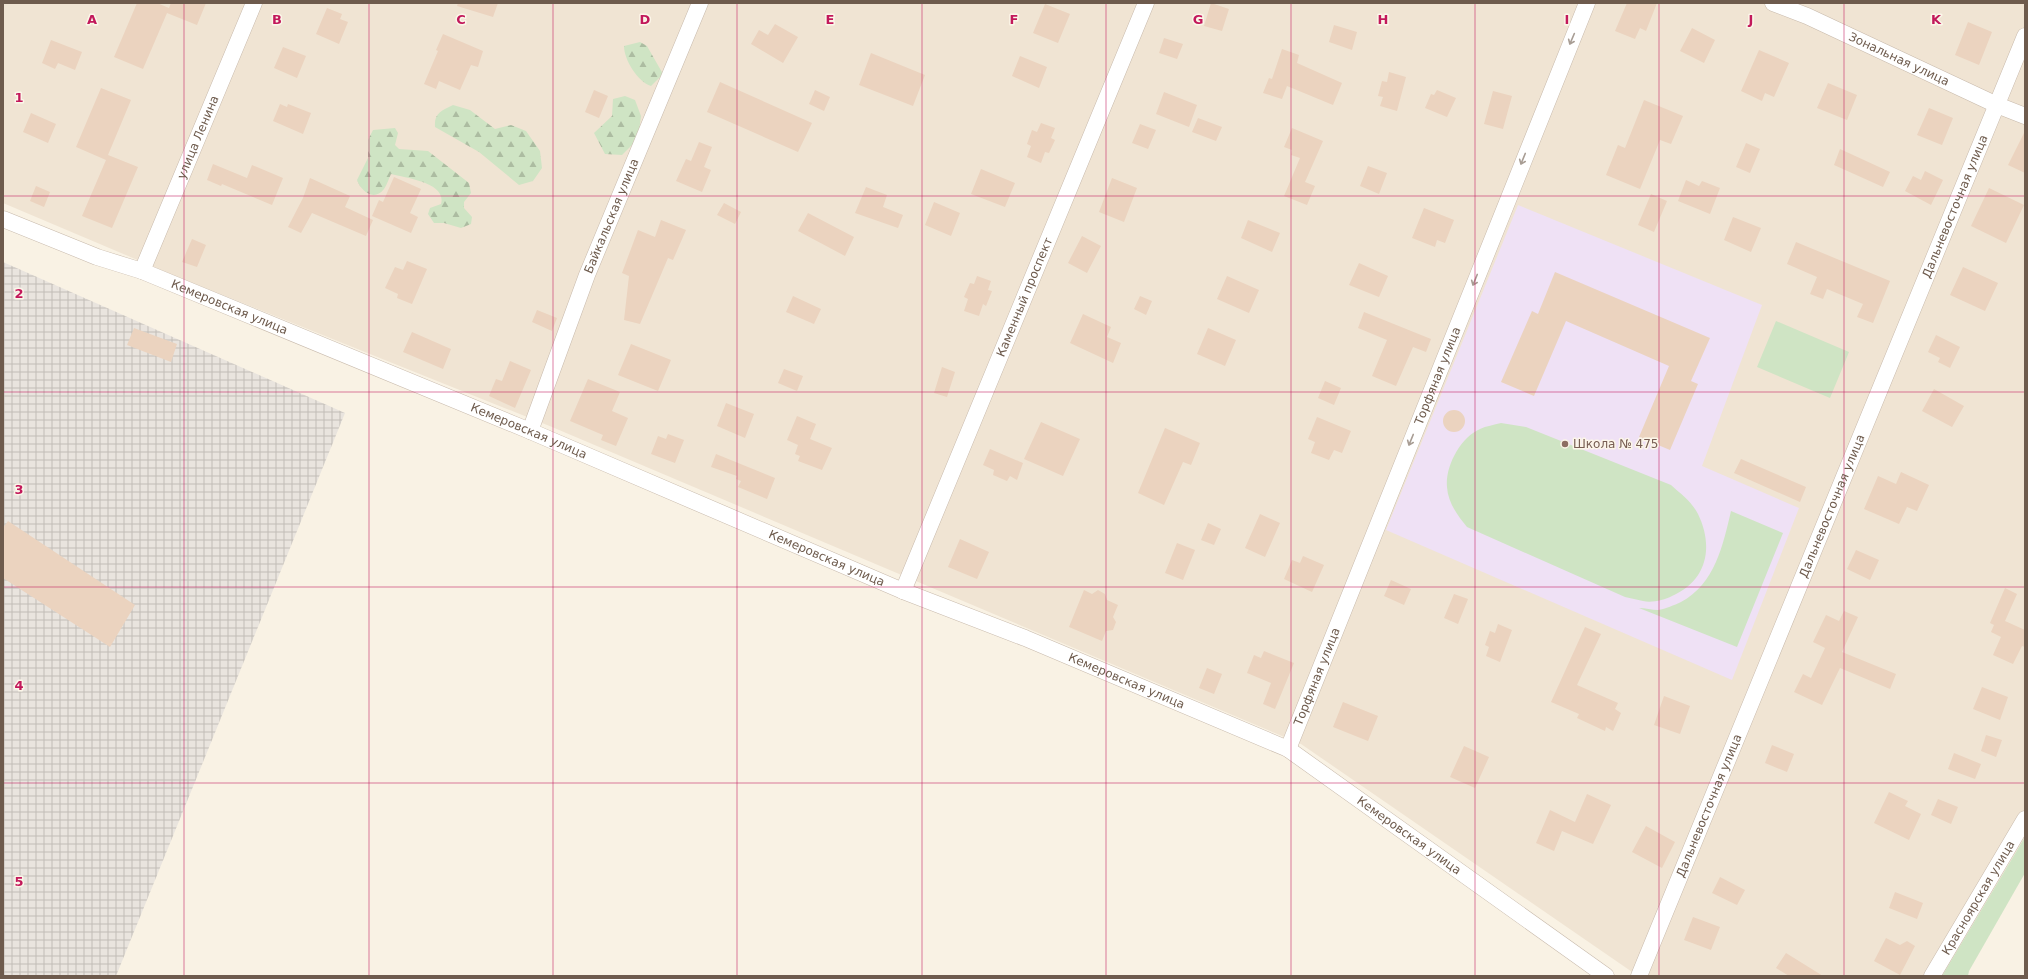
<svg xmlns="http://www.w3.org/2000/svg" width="2028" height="979" font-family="'DejaVu Sans',sans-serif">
	<defs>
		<pattern id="industrial-grid" width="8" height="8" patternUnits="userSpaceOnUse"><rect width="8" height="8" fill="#e9e4de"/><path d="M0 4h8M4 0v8" fill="none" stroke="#c1bcb6"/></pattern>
		<pattern id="forest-firs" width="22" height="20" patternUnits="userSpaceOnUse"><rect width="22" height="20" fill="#cfe4c4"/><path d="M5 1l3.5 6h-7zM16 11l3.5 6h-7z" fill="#acbca1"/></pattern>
	</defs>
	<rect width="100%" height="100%" fill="#f9f2e4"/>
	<path fill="#f0e4d3" d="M3,3h2022v834l-83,139h-304l-337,-232 -749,-317 -379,-152 -170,-72z"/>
	<path fill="url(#industrial-grid)" d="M3,262l342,151 -229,563h-113z"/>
	<path fill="#efe1f5" d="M1518,205l244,100 -60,161 97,42 -67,172 -346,-150z"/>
	<path fill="#cfe4c4" d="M1776,321l73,31 -19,46 -73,-31z
		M1501,423l25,4 145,58c10,9 21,17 27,29 16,33 9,67 -26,82 -8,4 -20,7 -29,5 -6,-1 -12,-3 -18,-4l-158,-70c-9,-11 -19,-24 -20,-40 -2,-21 14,-50 33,-58 6,-3 14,-4 21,-6z
		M1731,511l52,22 -46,114 -98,-39c6,0 13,2 19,2 8,-1 16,-5 23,-8 34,-18 42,-57 50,-91z
		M2025,837v36l-56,98 -1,5h-26z"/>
	<path fill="url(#forest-firs)" d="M640,42l7,4 16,28 -12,12c-13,-4 -27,-26 -27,-40z
		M625,96l10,4 6,16 -3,23 -16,16 -17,-1 -11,-21 18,-17 1,-17z
		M453,105l17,5 25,19 16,-4 15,6 14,20 2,17 -9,13 -14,4 -40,-33 -44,-25c-1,-14 6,-16 18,-22z
		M395,128l3,5 -3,12 4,4 29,2 41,32 2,10 -7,9v6l8,9 -1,7 -10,4 -17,-5h-10l-6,-9 2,-6 11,-4c6,-21 -34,-26 -50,-30 -2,4 -4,11 -7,15 -10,13 -23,2 -27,-9l11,-22v-18l5,-10z"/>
	<path fill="#ebd3bf" d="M137,3h20l12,5 2,-5h35l-9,22 -30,-12 -24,56 -29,-12z
		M458,3h40l-5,14 -36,-11z
		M1211,3l18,6 -7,22 -18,-5z
		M1627,3h30l-11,28 -6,-3 -5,11 -20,-8z
		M1045,4l25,10 -12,29 -25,-10z
		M327,8l15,6 -2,5 8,3 -9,22 -23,-10z
		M1968,22l24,10 -13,33 -24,-10z
		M775,24l23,13 -15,26 -32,-19 8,-14 9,5z
		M1334,25l23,7 -5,18 -23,-8z
		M1692,28l23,12 -11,23 -24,-12z
		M443,34l40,17 -5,16 -7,-2 -11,25 -21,-9 -3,8 -12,-5 14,-33 -2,-1z
		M1164,38l19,6 -6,15 -18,-6z
		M51,40l31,12 -7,18 -17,-7 -3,6 -13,-6z
		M283,47l23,9 -9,22 -23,-10z
		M1282,49l17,6 -2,8 45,20 -9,22 -46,-19 -5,13 -19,-6 6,-15 3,1z
		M1759,50l30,13 -15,34 -9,-4 -3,8 -21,-10z
		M871,53l54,22 -12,31 -54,-21z
		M1020,56l27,11 -8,21 -27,-12z
		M1389,72l17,5 -9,34 -17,-5 3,-9 -5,-1 4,-15 5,1z
		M720,82l92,41 -14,29 -91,-40z
		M1828,83l29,12 -10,25 -30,-12z
		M101,88l30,12 -23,55 30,12 -26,61 -30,-12 24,-56 -30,-13z
		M594,90l14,6 -9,22 -14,-6z
		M815,90l15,7 -6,14 -15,-7z
		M1437,90l19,8 -9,19 -22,-9 6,-14 3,1z
		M1493,91l19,5 -9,33 -19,-5z
		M1164,92l33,13 -8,22 -33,-13z
		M1644,100l39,16 -12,28 -11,-4 -20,49 -34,-14 12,-30 7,3z
		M280,104l7,3 1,-3 23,9 -8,21 -30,-13z
		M1929,108l24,10 -11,27 -25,-10z
		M31,113l25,11 -8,19 -25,-11z
		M1198,118l24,9 -6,14 -24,-9z
		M1041,123l14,5 -4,10 4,2 -6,13 -4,-1 -4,11 -14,-6 4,-11 -4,-2 5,-14 5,2z
		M1140,124l16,6 -8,19 -16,-6z
		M1292,128l31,13 -18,41 10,4 -8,19 -23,-9 16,-38 -9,-3 1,-5 -8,-3z
		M2025,131v42l-17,-8z
		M699,142l13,5 -8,20 7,3 -9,22 -26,-11 10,-22 5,2z
		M1746,143l14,6 -10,24 -14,-6z
		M1840,149l50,23 -7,15 -49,-22z
		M213,164l34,14 5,-13 31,13 -11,27 -50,-21 -1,2 -14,-6z
		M1368,166l19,7 -8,21 -19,-8z
		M981,169l34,14 -10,24 -34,-13z
		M1925,171l18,9 -12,25 -26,-14 8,-15 8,4z
		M394,177l27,12 -11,24 8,4 -7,16 -39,-17 7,-16 4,2z
		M310,178l40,18 -5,11 28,13 -7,16 -54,-23 -11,20 -13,-6 15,-29z
		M1112,178l25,10 -13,34 -25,-10z
		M1686,180l13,6 3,-5 18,7 -10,26 -32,-13z
		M36,186l14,6 -6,15 -14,-6z
		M866,187l21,8 -4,12 20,8 -5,13 -43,-15z
		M1989,188l35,17 -18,38 -35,-17z
		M1651,194l16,7 -13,31 -16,-7z
		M934,202l26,11 -9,23 -26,-11z
		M724,203l17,9 -6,12 -18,-9z
		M1424,208l30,12 -9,23 -8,-3 -2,7 -23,-9z
		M808,213l46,24 -9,19 -47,-25z
		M1733,217l28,11 -10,24 -27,-12z
		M661,220l25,10 -13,30 -5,-2 -28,66 -16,-4 5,-44 -7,-3 16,-43 17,7z
		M1248,220l32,13 -8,19 -31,-14z
		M1082,236l19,10 -14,27 -19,-10z
		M192,239l14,6 -9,22 -15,-5z
		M1796,242l94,39 -17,42 -16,-6 6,-13 -36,-15 -4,10 -13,-5 7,-17 -30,-13z
		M407,261l20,8 -15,35 -15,-6 1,-4 -13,-6 10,-21 8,3z
		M1359,263l29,13 -9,21 -30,-12z
		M1963,267l35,16 -13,28 -35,-16z
		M1555,272l155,66 -19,43 7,3 -28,66 -31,-13 30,-71 -103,-45 -32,75 -33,-14 31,-71 6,3z
		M977,276l14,5 -3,9 4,1 -6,15 -3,-2 -4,12 -15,-5 4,-12 -4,-2 6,-14 4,1z
		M1227,276l32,14 -10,23 -32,-14z
		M793,296l28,13 -7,15 -28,-12z
		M1140,296l12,5 -6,14 -12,-6z
		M537,310l20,8 -5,13 -20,-9z
		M1364,312l67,27 -5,13 -13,-5 -17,39 -24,-10 15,-36 -29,-12z
		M1083,314l28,13 -4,10 14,6 -8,20 -43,-20z
		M134,328l43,16 -6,18 -44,-17z
		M1208,328l28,12 -11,26 -28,-12z
		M412,332l39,17 -8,20 -40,-17z
		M1936,335l24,12 -10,21 -12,-6 2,-4 -12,-6z
		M631,344l40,16 -13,31 -40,-16z
		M510,361l21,9 -16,38 -26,-12 7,-17 6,2z
		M942,367l13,5 -8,25 -13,-4z
		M784,369l19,7 -6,15 -19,-8z
		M588,379l32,13 -8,19 16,7 -12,28 -15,-6 2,-5 -33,-14z
		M1325,381l16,7 -7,17 -16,-7z
		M1934,389l30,17 -12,21 -30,-16z
		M726,403l28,11 -9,24 -28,-12z
		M1443 421a11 11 0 1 1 22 0a11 11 0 1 1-22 0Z
		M797,416l19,8 -6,15 22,9 -10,22 -24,-9 2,-5 -5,-2 3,-9 -11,-5z
		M1317,417l34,14 -9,22 -8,-3 -5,10 -18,-7 4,-11 -7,-3z
		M1041,422l39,17 -17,37 -39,-17z
		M1165,428l35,15 -9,22 -8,-3 -19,43 -26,-12z
		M668,434l16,6 -9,23 -24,-9 7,-18 8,3z
		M990,449l33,14 -6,17 -7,-4 -3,5 -14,-6 1,-5 -11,-5z
		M716,454l59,24 -8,21 -29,-12 3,-6 -5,-2 1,-3 -26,-9z
		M1741,459l65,28 -6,15 -66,-29z
		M1901,472l28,13 -12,26 -10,-4 -8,17 -35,-15 14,-33 18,8z
		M1260,514l20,9 -15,34 -20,-9z
		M8,521l127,84 -25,42 -107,-69v-50z
		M1208,523l13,6 -7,16 -13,-5z
		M960,539l29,13 -12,27 -29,-12z
		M1177,543l18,7 -12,30 -18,-7z
		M1856,550l23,10 -9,20 -23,-11z
		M1303,556l21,9 -12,27 -28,-13 8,-19 8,3z
		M1391,580l20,9 -7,16 -20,-9z
		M2005,588l12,6 -12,27 20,9v17l-3,-1 -9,18 -20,-9 8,-18 -10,-5 3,-7 -4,-2z
		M1084,590l8,4 6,-4 7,4 2,6 11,5 -5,12 3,5 -3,8 -7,1 -4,10 -33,-14z
		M1454,594l14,5 -10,25 -14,-6z
		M1844,611l14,6 -16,35 54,22 -6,15 -50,-21 -18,37 -28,-13 9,-18 8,4 14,-30 -12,-6 13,-27 13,6z
		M1498,624l14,6 -12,32 -14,-6 3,-9 -4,-2 5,-14 5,2z
		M1585,627l16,7 -24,51 41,18 -3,6 6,4 -8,18 -7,-4 -1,4 -28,-13 2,-4 -28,-12z
		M1264,651l30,12 -19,46 -12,-5 8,-21 -24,-10 7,-18 7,3z
		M1207,668l15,6 -8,20 -15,-6z
		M1982,687l26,10 -8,23 -27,-11z
		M1664,696l26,10 -10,28 -26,-9z
		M1343,702l35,14 -10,25 -35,-14z
		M1986,735l16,5 -6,17 -15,-6z
		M1772,745l22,9 -7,18 -22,-9z
		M1464,746l25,11 -14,31 -25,-11z
		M1954,753l27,11 -6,15 -27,-10z
		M1889,792l19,9 -3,5 16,8 -12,26 -35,-17z
		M1587,794l24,11 -18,39 -31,-13 -8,20 -18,-8 14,-33 25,12z
		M1938,799l20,8 -7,17 -20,-9z
		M1646,826l29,16 -13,26 -30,-16z
		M1720,877l25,13 -8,15 -25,-12z
		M1895,892l28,11 -6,16 -28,-11z
		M1693,917l27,10 -9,23 -27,-10z
		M1886,938l14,7 7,-4 8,5 -15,29 -26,-14z
		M1786,953l37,23h-34l-13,-8z"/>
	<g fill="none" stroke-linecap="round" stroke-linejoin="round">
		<defs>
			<g id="street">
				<path id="s1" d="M1773,3l34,13 190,89 28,11"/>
				<path id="s2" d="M3,219l94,38 45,14 388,160 373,160 122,47 263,111 318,227"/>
				<path id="s3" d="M142,271l112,-268"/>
				<path id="s4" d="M530,431l57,-156 113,-272"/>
				<path id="s5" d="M903,591l243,-588"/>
				<path id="s6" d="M1288,749l299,-746"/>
				<path id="s7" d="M1639,976l386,-940"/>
				<path id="s8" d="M1932,976l93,-157"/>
			</g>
		</defs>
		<use href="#street" stroke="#c8baac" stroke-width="17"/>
		<use href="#street" stroke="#fff" stroke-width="16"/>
	</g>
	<defs><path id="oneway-shaft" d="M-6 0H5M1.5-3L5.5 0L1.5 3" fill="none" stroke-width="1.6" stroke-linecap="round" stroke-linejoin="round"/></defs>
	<g stroke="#a89d94">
		<use href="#oneway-shaft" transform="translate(1572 39) rotate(113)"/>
		<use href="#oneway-shaft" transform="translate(1523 159) rotate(112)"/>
		<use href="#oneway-shaft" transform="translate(1475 280) rotate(112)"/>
		<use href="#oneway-shaft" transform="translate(1411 440) rotate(112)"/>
	</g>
	<path fill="none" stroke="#c2185b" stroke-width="1" stroke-opacity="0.55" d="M184,3v973M369,3v973M553,3v973M737,3v973M922,3v973M1106,3v973M1291,3v973M1475,3v973M1659,3v973M1844,3v973M3,196h2022M3,392h2022M3,587h2022M3,783h2022"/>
	<circle fill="#8d6e63" stroke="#fcf6e9" stroke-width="1.5" cx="1565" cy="444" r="4"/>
	<g text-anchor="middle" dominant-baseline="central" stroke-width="3" stroke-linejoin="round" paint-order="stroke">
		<g font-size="12" fill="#6e5b4d" stroke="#fcf6e9">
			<text stroke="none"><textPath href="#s1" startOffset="138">Зональная улица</textPath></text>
			<text stroke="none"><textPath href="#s3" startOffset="145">улица Ленина</textPath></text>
			<text stroke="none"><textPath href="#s7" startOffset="832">Дальневосточная улица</textPath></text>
			<text stroke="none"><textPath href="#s4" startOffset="230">Байкальская улица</textPath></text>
			<text stroke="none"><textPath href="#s5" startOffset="318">Каменный проспект</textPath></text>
			<text stroke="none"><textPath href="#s2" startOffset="243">Кемеровская улица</textPath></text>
			<text stroke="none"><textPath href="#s6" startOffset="402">Торфяная улица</textPath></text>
			<text stroke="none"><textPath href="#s2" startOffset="567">Кемеровская улица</textPath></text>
			<text stroke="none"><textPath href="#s7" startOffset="508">Дальневосточная улица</textPath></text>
			<text stroke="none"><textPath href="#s2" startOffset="891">Кемеровская улица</textPath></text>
			<text stroke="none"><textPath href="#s6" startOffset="78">Торфяная улица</textPath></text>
			<text stroke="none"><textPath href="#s2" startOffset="1215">Кемеровская улица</textPath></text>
			<text stroke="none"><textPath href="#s7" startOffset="184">Дальневосточная улица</textPath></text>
			<text stroke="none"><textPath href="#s2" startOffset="1539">Кемеровская улица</textPath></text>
			<text stroke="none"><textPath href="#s8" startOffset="91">Красноярская улица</textPath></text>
		</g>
		<g font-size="12" fill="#785e54" stroke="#fcf6e9" text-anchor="start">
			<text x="1573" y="444">Школа № 475</text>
		</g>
	</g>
	<g font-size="13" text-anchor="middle" font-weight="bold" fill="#c2185b" stroke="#fcf6e9" stroke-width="3" stroke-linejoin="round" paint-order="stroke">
		<text x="92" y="24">A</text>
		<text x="277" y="24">B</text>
		<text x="461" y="24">C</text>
		<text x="645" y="24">D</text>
		<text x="830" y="24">E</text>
		<text x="1014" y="24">F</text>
		<text x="1198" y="24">G</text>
		<text x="1383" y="24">H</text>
		<text x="1567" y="24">I</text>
		<text x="1751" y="24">J</text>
		<text x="1936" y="24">K</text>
		<text x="19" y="102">1</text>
		<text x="19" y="298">2</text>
		<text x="19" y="494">3</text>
		<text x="19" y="690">4</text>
		<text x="19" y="886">5</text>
	</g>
	<rect width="2028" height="979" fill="none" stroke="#6e5b4d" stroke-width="8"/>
</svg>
